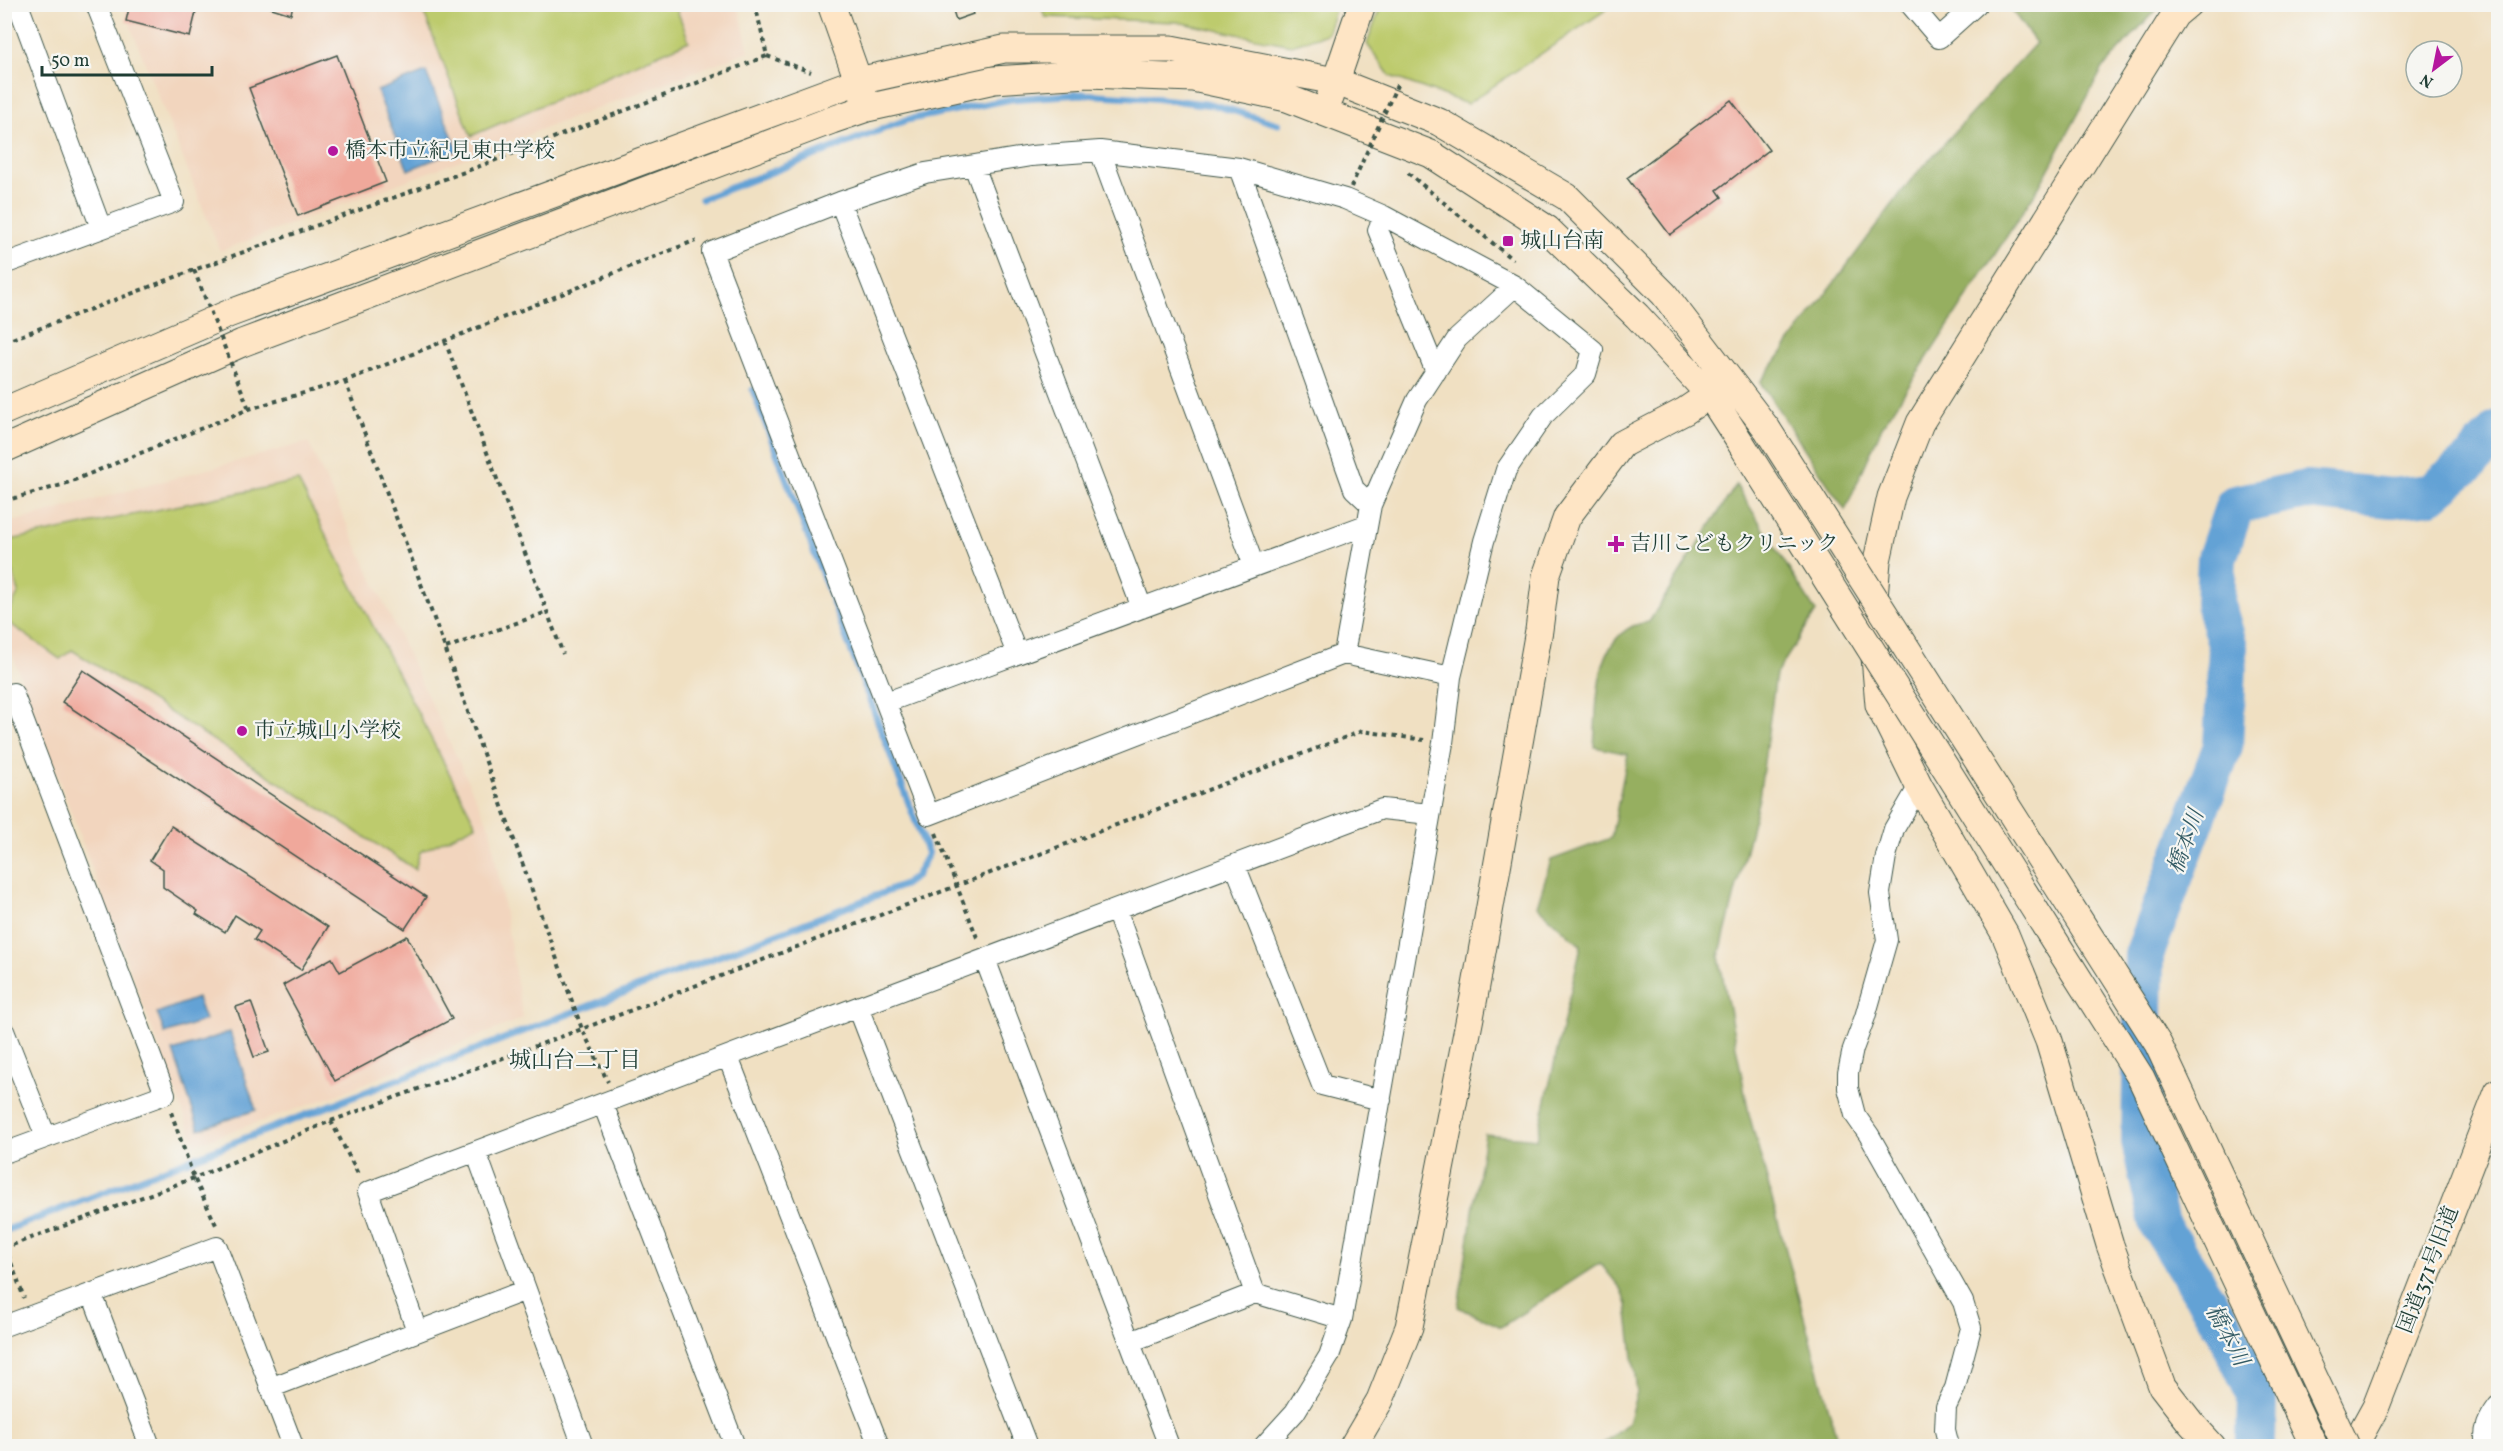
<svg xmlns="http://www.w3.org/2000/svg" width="2503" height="1451" font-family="Vollkorn,'Noto Serif JP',serif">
	<rect width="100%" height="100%" fill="#f6f6f2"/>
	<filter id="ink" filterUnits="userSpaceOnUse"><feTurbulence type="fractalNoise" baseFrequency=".0167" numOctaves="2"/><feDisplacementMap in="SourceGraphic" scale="12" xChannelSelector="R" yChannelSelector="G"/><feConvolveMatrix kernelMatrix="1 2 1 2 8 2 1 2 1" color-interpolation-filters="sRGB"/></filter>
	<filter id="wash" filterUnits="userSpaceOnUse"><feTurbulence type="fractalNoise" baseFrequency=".008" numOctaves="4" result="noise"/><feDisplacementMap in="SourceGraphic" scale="24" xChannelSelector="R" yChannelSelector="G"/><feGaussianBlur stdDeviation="1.35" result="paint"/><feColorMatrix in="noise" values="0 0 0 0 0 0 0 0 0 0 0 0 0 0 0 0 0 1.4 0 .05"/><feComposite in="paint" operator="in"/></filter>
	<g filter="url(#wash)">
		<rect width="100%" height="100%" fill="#f0e0c2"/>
		<path fill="#f2d5be" d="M122,5h616l11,46 -529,200z
			M308,442l182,386 33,190 -189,78 -139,48 -190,-509v-111z"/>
		<path fill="#bdcb6d" stroke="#6e8450" stroke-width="1.5" d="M421,5h254l14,36 -218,95z
			M1041,5v-1l296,1 -10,29 -36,11 -114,-23 -132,-5z
			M1381,5v-1l232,1 -146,99 -77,-28 -23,-32z
			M298,481l178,344 -56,27 -5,17 -343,-219 -12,9 -55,-39 14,-28 -14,-42v-9z"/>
		<path fill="#96af60" stroke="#5a764a" stroke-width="1.5" d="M2014,5h146l-57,63 -64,119 -157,240 -37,83 -85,-128 150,-201 126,-138 -26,-35z
			M1736,485l80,127 -40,62 -17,124 -40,159 30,157 90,332h-239l28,-23 9,-31 -10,-87 -5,-15 -22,-27 -99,64 -43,-20 27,-173 52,5 44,-193 -44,-40 14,-46 60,-22 17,-84 -34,-7c3,-37 -1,-100 37,-120 5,-3 13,-4 18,-5z"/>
		<path fill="#63a2d5" stroke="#417084" stroke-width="1.5" d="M426,72l32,78 -50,20 -31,-79z
			M197,998l8,22 -40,14 -8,-21z
			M230,1032l26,78 -57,19 -26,-78z"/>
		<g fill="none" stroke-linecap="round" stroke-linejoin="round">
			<path stroke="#63a2d5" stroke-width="7" d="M702,199l204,-79 105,-21 69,-5 72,4 62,7 64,19
				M4,1231l900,-346 12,-9 12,-22 -175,-464"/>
			<path stroke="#63a2d5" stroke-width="40" d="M2254,1446l2,-7 1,-44 -33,-68 -65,-103 -18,-82 3,-187 79,-209 5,-99 -13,-44 2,-45 18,-53 71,-15 86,8 39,-4 42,-35 25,-29"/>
		</g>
		<g id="blocks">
			<path fill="#f0a89b" d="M130,4h68l-8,33 -64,-16z
				M259,4h34l-2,10z
				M951,4h18l4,10 -17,6z
				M337,55l49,127 -88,34 -49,-128z
				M1731,100l38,50 -52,40 5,7 -52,38 -43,-57z
				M83,670l343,227 -21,32 -343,-227z
				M171,826l157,101 -27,43 -47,-30 6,-9 -25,-16 -10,17 -29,-18 2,-3 -35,-24v-18l-13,-9z
				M407,936l45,83 -117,62 -52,-96 49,-27 8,14z
				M251,1002l18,50 -15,5 -18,-50z"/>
		</g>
	</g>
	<g filter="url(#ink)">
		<use href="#blocks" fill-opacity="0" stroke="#3e5549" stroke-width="1.5"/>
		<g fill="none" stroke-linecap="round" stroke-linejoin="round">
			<defs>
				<path id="street" d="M18,4l83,224
					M1910,4l29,34 38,-34
					M1100,151l154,415
					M974,166l168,442
					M1239,168l115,321 17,16
					M840,202l177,452
					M1384,216l-6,14 58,142
					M4,264l170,-62 -78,-198
					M1344,654l27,-149 46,-105 40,-61 58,-53
					M4,696l9,-3 152,401 -161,59
					M887,702l479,-177
					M1919,786l-25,43 -8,27 -6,37 7,47 -22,77 -12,32 -5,24v15l7,27 14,20 94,167 8,26 -16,60 -9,19 -1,23 4,16
					M1235,865l87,220 59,15
					M1116,910l139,383
					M985,959l184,487
					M858,1007l169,439
					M4,1031l42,106
					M728,1057l151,389
					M603,1104l132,342
					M476,1152l107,294
					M92,1294l58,152
					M4,1326l213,-79 76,199
					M417,1331l-49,-139 1014,-383 48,5
					M1130,1342l125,-49 87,26
					M270,1388l256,-98
					M1264,1446l31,-34 34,-56 13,-37 101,-576 8,-66 33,-136 22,-71 37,-54 43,-42 7,-24 -78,-64 -131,-70 -39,-17 -106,-31 -139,-17 -69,5 -106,17 -85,29 -128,50 217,563 415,-161 107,23
					M2486,1446c-4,-15 3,-28 12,-40"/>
				<path id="secondary" d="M831,4l33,93
					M2188,4l-13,11 -255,408 -29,74 -14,64 -5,60 7,84 40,81 86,148 44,107 61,204 52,141 28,36 22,24
					M1330,98l32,-94
					M4,411l224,-97 630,-233 146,-32h167l164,32 104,41 128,75 97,97 103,135
					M4,449l238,-106 590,-223 35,-12 127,-28 94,-6 105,4 94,20 144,56 116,75 90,87 72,78 33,51
					M1353,1446l27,-46 29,-73 65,-330 65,-367 7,-54 21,-59 55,-73 63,-33 40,-27
					M2354,1446l22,-40 122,-314"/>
			</defs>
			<use href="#street" stroke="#3e5549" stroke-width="22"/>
			<use href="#secondary" stroke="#3e5549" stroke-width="29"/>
			<path stroke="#3e5549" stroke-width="4" stroke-dasharray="4.5 4.5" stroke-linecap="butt" d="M767,56l44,16
				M1408,173l105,87
				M445,341l118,313
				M4,342l190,-72 273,-99 300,-115 -12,-52
				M345,381l100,267 137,381 26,53
				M4,501l58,-16 187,-76 96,-28 349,-140 2,1
				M446,648l101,-36
				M936,833l42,107
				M171,1112l23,66 23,49
				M331,1121l28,55
				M5,1246l19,52
				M4,1248l190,-70 137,-57 251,-92 780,-298 62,9"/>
			<use href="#street" stroke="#fff" stroke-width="20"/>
			<use href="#secondary" stroke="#fee5c5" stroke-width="27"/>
			<defs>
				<path id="secondary-bridge" d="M1767,429l391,615 188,402
					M1742,445l399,633 173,368"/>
			</defs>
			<use href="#secondary-bridge" stroke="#3e5549" stroke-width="29" stroke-linecap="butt"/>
			<path stroke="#3e5549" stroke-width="4" stroke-dasharray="4.5 4.5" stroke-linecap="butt" d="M1351,187l47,-104
				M194,270l55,139"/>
			<use href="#secondary-bridge" stroke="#fee5c5" stroke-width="27"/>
		</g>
	</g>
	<g fill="#b5179e" stroke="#f6f6f2" stroke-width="2">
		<circle cx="333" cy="151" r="6"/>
		<rect x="1502" y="235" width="12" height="12" rx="3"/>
		<path d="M1613 535h6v6h6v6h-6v6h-6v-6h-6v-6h6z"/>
		<circle cx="242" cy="731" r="6"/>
	</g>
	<g text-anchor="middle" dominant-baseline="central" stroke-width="4.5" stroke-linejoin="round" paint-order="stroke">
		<g font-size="21" fill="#1f3d34" stroke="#f6f6f2" text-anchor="start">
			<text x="345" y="151">橋本市立紀見東中学校</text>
			<text x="1520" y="241">城山台南</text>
			<text x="1630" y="544">吉川こどもクリニック</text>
			<text x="254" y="731">市立城山小学校</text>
		</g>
		<g font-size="21" fill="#1f3d34" stroke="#f6f6f2">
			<text transform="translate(2429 1270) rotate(-69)">国道371号旧道</text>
		</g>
		<g font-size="22" font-style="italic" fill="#335b64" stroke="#f6f6f2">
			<text transform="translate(2187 842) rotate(-70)">橋本川</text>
			<text transform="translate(2226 1336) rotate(62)">橋本川</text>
		</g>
		<g font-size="22" fill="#1f3d34" stroke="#f6f6f2">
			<text x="575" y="1061">城山台二丁目</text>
		</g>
	</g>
	<rect width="2503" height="1451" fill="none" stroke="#f6f6f2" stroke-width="24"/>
	<g transform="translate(2434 69) rotate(212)"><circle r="28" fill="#f6f6f2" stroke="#a0aca6" stroke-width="1.5"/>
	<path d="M0-4.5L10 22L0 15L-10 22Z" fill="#b5179e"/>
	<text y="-9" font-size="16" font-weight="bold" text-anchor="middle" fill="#1f3d34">N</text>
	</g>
	<path d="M42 66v9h170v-9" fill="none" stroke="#1f3d34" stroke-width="3"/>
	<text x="51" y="66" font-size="18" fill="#1f3d34" stroke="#f6f6f2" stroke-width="4.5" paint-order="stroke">50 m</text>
</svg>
